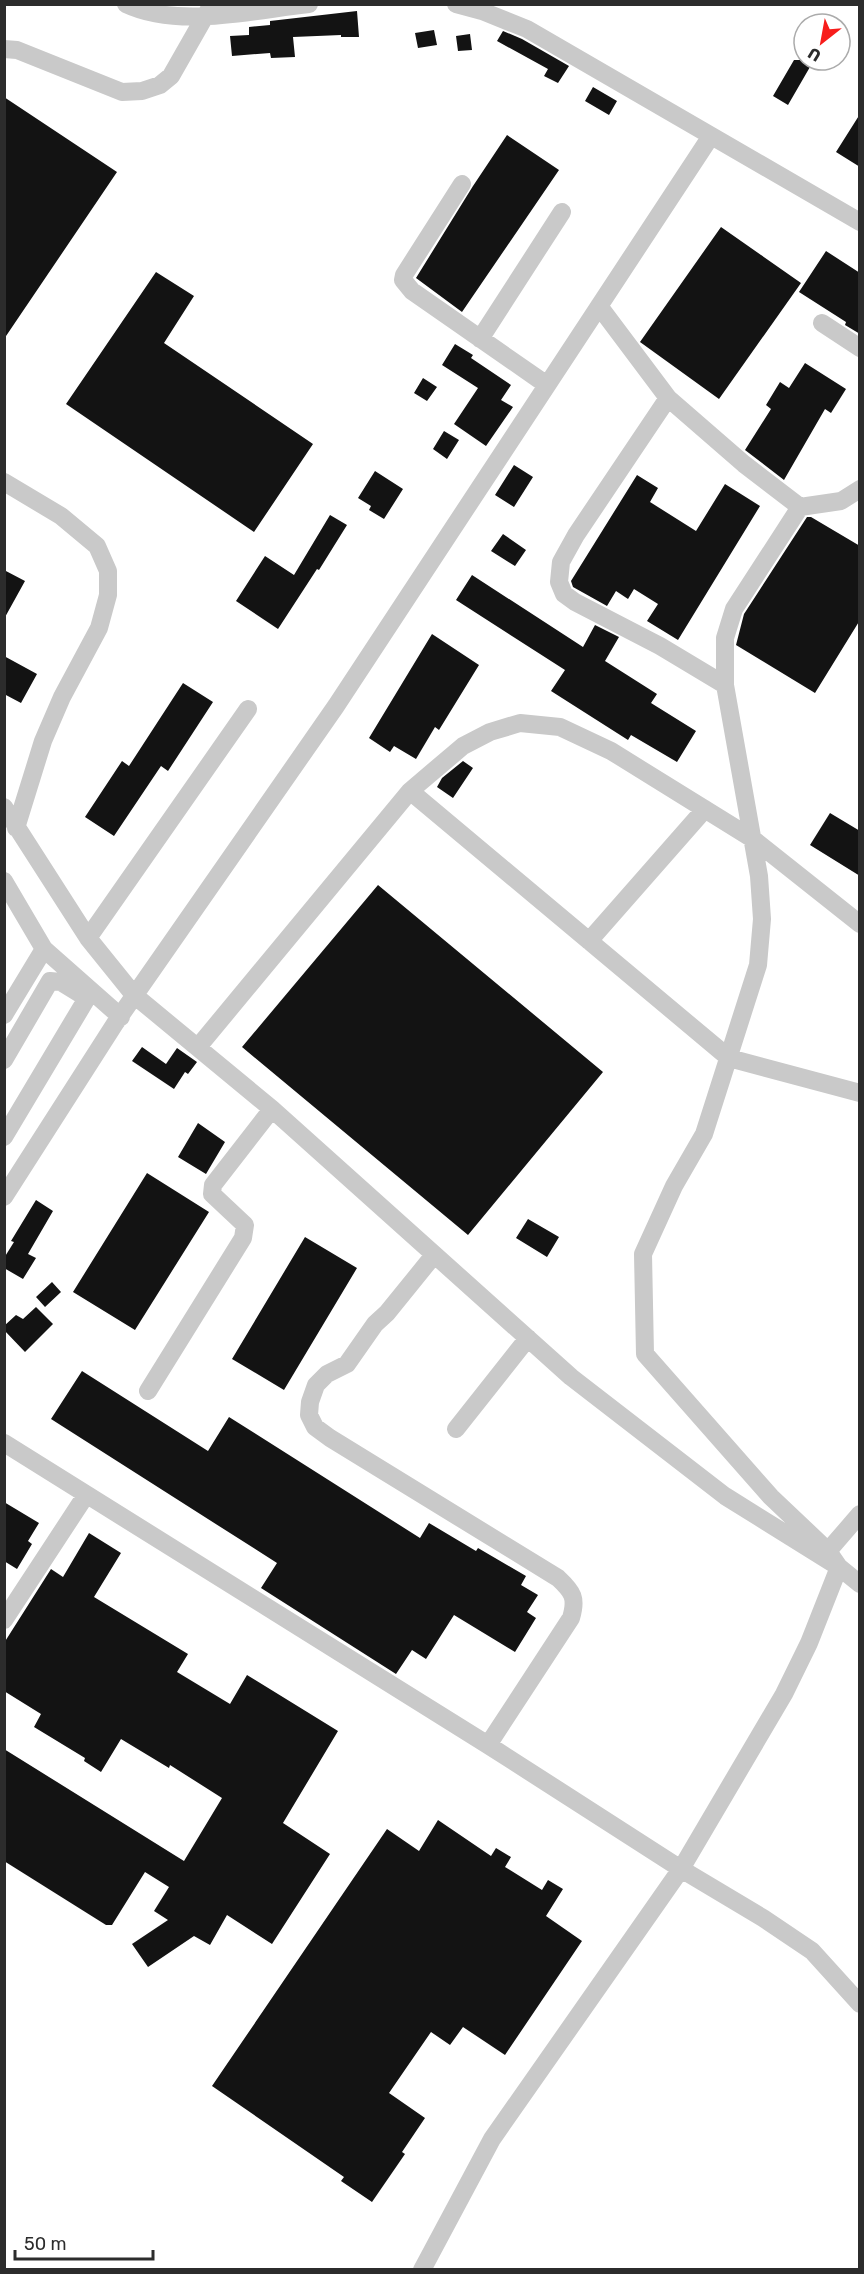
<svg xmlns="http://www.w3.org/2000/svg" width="864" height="2274" font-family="Rubik,sans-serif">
	<rect width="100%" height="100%" fill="#fff"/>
	<path fill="#131313" d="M357,11l2,26h-18v-2l-48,2 2,20 -24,1 -1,-5 -38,3 -2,-20 19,-1v-8l21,-2v-4z
		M434,30l3,15 -19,3 -3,-15z
		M503,31l19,8 47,27 -11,17 -14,-7 4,-7 -51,-28z
		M470,34l2,16 -14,1 -2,-15z
		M794,60h20l-26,45 -15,-9z
		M593,87l24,14 -8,14 -24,-14z
		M4,97l113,75 -113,167z
		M860,114v53l-24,-15z
		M507,135l52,35 -97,142 -46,-34 57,-92z
		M721,227l80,56 -82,116 -79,-57z
		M826,251l34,22v61l-15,-9 1,-3 -47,-30z
		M156,272l38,24 -30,47 149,101 -59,88 -188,-128z
		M455,344l18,11 -2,3 40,27 -10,15 12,7 -27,39 -32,-22 24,-36 -36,-23z
		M805,363l41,26 -15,24 -6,-4 -41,71 -39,-30 26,-41 -5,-4 14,-23 9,6z
		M423,378l14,9 -10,14 -13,-8z
		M444,431l15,9 -12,19 -14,-10z
		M514,465l19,12 -19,30 -19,-12z
		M375,471l28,18 -19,30 -15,-9 2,-4 -13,-8z
		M637,475l21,13 -8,14 46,29 29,-47 35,22 -82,134 -31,-19 11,-17 -24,-15 -6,10 -12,-8 -9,15 -34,-19 -2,-6z
		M330,515l17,10 -28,45 -2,-1 -39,60 -42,-28 29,-45 29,19z
		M807,517h4l49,29v74l-45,73 -79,-48 8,-31z
		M503,534l23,16 -11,16 -24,-15z
		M4,570l21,11 -21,38z
		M472,575l111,72 12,-22 24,12 -14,24 52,33 -6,9 45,28 -19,31 -46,-27 -3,5 -77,-49 14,-21 -109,-70z
		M432,634l47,31 -40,65 -4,-3 -19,32 -22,-13 -4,6 -21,-14z
		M4,656l33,18 -16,29 -17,-9z
		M183,683l30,19 -45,69 -7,-5 -47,70 -29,-19 37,-56 7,5z
		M463,761l10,7 -20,30 -16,-11 5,-9z
		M830,813l30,18v45l-50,-31z
		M378,885l225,187 -135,163 -226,-188z
		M142,1047l24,17 11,-16 20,14 -9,12 -3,-2 -11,17 -42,-28z
		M198,1123l27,19 -19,32 -28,-17z
		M147,1173l62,39 -74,118 -62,-38z
		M36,1200l17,11 -25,43 8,4 -13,21 -19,-11v-10l10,-16 -3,-1z
		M528,1219l31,18 -12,20 -31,-19z
		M305,1237l52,31 -73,122 -52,-31z
		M52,1282l9,10 -16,15 -9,-10z
		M36,1307l17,17 -28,28 -21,-22v-4l12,-11 7,4z
		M82,1371l126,80 21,-34 191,121 9,-15 47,28 2,-3 48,28 -5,9 17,10 -11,17 9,6 -21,34 -61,-37 -28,44 -14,-9 -16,24 -135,-86 16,-25 -226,-144z
		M4,1502l35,21 -11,18 4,3 -15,25 -13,-8z
		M89,1533l32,20 -27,44 94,57 -11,18 53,32 17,-29 91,56 -55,92 47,31 -58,90 -45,-29 -17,30 -16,-9 -46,31 -16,-23 36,-24 -14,-9 15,-24 -24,-15 -33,53h-6l-102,-64v-112l180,112 38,-63 -52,-33 -1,3 -48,-29 -20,33 -17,-11 1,-3 -51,-31 7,-13 -37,-23v-48l47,-74 12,8z
		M438,1820l53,36 5,-8 15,9 -6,10 37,23 6,-10 15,9 -17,27 36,25 -77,114 -42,-28 -13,18 -19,-13 -42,61 36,25 -23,34 3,2 -33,48 -31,-21 3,-4 -132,-91 175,-257 32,22z"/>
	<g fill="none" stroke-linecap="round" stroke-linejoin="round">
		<path stroke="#c9c9c9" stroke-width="18" d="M126,4c53,25 127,6 183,0
			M456,4l26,7 45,18 333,193
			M4,49l13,1 105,42 20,-1 18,-6 11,-9 41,-72
			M462,184l-58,91 -1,5 9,11 135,94
			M599,306l69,92 76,66 56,43
			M822,323l38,25
			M480,339l82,-127
			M668,398l-92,137 -15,27 -2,20 5,12 11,8 85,44 65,39
			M4,482l57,34 36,30 11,25v24l-9,33 -37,69 -19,44 -27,87
			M410,791l53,-45 27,-14 30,-9 40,4 51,24 142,88 107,85
			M4,807l84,131 46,57 138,114 299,268 154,119 114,71 21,17
			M4,881l40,68 77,68
			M88,938l160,-229
			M589,941l116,-132
			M4,1015l40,-66
			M198,1047l212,-256 319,267 131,35
			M4,1060l46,-79 11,1 26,16
			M4,1137l83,-139
			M4,1197l112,-175 220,-316 375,-570
			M434,1255l-47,58 -12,11 -28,40 -20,10 -11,11 -6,17 -1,13 6,12 15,11 228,140c15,14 19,20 13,40l-83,127
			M148,1391l95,-153 2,-13 -33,-31 1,-9 59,-76
			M456,1429l72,-91
			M4,1443l484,302 193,124 82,49 49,33 48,53
			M828,1551l32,-37
			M4,1620l82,-125
			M422,2270l70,-131 189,-270 103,-175 25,-51 30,-76 -11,-16 -57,-54 -126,-143 -2,-100 31,-68 30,-52 54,-169 4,-46 -3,-43 -34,-191v-47l9,-29 66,-102 41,-6 19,-12"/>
	</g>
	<rect width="864" height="2274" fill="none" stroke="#2c2c2c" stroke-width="12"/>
	<g transform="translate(822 42) rotate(211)"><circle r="28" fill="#ffffff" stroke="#ababab" stroke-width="1.5"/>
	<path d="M0-4.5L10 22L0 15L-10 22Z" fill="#f71d1b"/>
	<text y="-9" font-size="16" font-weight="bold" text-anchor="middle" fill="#2c2c2c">U</text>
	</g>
	<path d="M15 2250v9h138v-9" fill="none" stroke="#2c2c2c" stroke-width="3"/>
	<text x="24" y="2250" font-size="18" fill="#2c2c2c" stroke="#ffffff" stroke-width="4.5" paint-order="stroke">50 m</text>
</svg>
